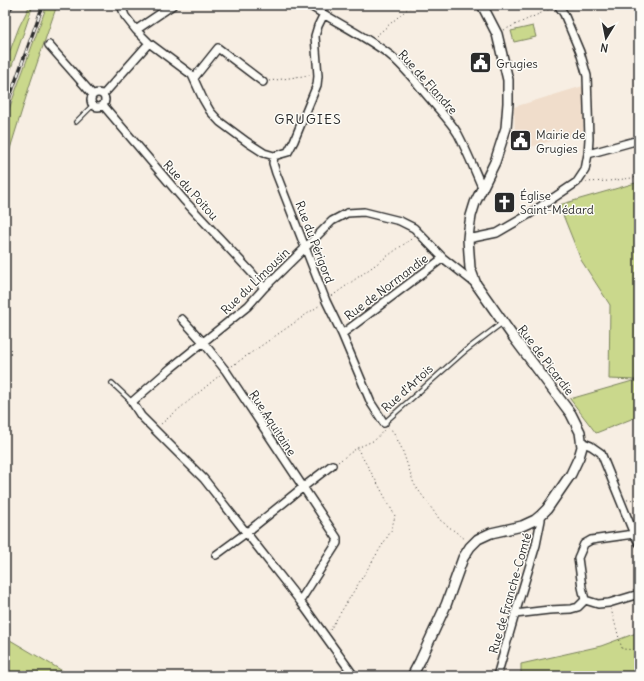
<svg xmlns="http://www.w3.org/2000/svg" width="644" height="681" font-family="Delius,sans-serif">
	<rect width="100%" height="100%" fill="#f7eee3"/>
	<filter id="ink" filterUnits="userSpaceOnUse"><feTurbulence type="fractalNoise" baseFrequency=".025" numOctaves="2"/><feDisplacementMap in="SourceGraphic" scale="8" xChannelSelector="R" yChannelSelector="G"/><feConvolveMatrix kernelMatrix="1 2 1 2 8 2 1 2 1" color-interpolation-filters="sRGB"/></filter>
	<g filter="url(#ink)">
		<path fill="#f0ddcb" d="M583,86v46l-56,16 -4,-12 -8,1 -1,-30z"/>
		<path fill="#cad88c" stroke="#7a825c" d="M30,5h3l-8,24 -20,56v-21l14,-37z
			M47,5h10l-26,76 -26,84v-45z
			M533,26l3,11 -22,5 -3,-11z
			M639,182v234l-43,17 -26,-34 66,-19 -27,-1 1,-74 -29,-45 -22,-55z
			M639,632v44h-118v-12l80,-18z
			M5,637l66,39h-56l-10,-6z"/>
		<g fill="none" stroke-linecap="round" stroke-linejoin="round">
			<defs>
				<path id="service" d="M76,122l17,-17
					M112,383l20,19
					M384,423l81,-72 37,-28"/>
				<path id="minor" d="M121,5l4,11 11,14 13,13 43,32 11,24 7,12 10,11 27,20 17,11 10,3
					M309,5c26,17 56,31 81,50 16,13 28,30 41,45 9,11 20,22 27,34 9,17 16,35 24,53
					M136,30l37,-25
					M49,45l44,50
					M194,78l24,-30 45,34
					M91 100a7 7 0 1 1 14 0a7 7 0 1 1-14 0Z
					M103,95l46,-52
					M103,105l80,94 69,74 12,15
					M588,154l51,-14
					M274,156l-1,7 3,10 50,128 16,33 29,69 13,20
					M274,156l14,-4 6,-11 23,-56 1,-9 -3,-40 3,-10 6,-12
					M468,239l29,-6 31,-18 49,-33 8,-12 3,-16 1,-15 -2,-63 -7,-24 -16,-38 -6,-9
					M182,319l21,23 23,29 111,167v5l-37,58
					M342,334l101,-76
					M581,442l10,4 10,7 33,81 5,9
					M216,555l30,-22 56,-45 30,-23
					M585,600l13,4 11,-1 30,-9
					M515,614l34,-4 22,-1 7,-2 7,-7 -3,-13 -4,-29 6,-14 7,-4 43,-6
					M354,676l-54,-75 -96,-122 -63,-63 -9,-14 39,-34 77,-62 16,-18 41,-40 27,-27 15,-8 17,-1 36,9 14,7 29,30 33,26
					M497,676l18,-62 21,-69 5,-25v-5"/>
				<path id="tertiary" d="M5,7l3,-2
					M412,676l8,-15 26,-56 17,-47 7,-11 8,-8 13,-6 31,-7 13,-6 6,-5 6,-6 24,-35 8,-17 3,-10 -2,-15 -9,-18 -57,-76 -38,-54 -6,-16 -2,-29 1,-10 2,-13 4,-13 20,-41 11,-34 2,-25v-23l-11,-46 -15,-29"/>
			</defs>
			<use href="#service" stroke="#2b2b2b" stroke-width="6"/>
			<use href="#minor" stroke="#2b2b2b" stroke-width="10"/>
			<use href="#tertiary" stroke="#2b2b2b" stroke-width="12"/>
			<path stroke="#2b2b2b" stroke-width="1" stroke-dasharray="1 3" stroke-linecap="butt" d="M504,30l48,-22
				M376,36l36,-31
				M269,81l41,-6
				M586,182l23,-1 30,-4
				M332,296l82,-59
				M232,366l88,-61
				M161,424l59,-49
				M388,428l5,3 9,18 12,35 26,36 25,19
				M338,462l19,-14 18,-8 9,-10
				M627,500l12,-1
				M611,609l11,40 17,1
				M330,630l22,-36 39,-63 4,-15 -16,-30 -22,-38"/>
			<use href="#service" stroke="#fdfcf7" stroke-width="3.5"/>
			<use href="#minor" stroke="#fdfcf7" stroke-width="7"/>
			<use href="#tertiary" stroke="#fdfcf7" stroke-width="9"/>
			<defs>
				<path id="rail" d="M5,110l38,-105"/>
			</defs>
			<use href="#rail" stroke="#2b2b2b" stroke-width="3.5"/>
			<use href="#rail" stroke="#fdfcf7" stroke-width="2" stroke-dasharray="6" stroke-linecap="butt"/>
		</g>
	</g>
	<defs>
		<symbol id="civic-square" viewBox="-11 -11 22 22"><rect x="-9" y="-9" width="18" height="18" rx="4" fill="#2b2b2b" stroke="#fdfcf7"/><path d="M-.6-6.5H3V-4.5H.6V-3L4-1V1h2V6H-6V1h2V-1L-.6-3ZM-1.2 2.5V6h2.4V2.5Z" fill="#fff"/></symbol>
		<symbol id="church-square" viewBox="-11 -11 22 22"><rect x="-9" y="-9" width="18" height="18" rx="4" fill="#2b2b2b" stroke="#fdfcf7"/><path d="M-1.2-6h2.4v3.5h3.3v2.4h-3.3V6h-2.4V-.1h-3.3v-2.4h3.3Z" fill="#fff"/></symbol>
	</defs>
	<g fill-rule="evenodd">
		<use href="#civic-square" x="468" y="50" width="25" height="25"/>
		<use href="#civic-square" x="508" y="128" width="25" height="25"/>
		<use href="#church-square" x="492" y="190" width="25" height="25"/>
	</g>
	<g text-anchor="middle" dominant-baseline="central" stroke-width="3" stroke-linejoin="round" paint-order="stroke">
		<g font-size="12" fill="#2b2b2b" stroke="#fdfcf7" text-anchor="start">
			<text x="496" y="63">Grugies</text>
			<text x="536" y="134">Mairie de<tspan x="536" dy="14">Grugies</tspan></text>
			<text x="520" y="195">Église<tspan x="520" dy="14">Saint-Médard</tspan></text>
		</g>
		<g font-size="12" fill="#2b2b2b" stroke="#fdfcf7">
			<text transform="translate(428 82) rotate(48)">Rue de Flandre</text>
			<text transform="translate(191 190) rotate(48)">Rue du Poitou</text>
			<text transform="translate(315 242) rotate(69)">Rue du Périgord</text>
			<text transform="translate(255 281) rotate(-44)">Rue du Limousin</text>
			<text transform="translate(386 287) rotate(-37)">Rue de Normandie</text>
			<text transform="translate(546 360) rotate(53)">Rue de Picardie</text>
			<text transform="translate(407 388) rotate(-42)">Rue d'Artois</text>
			<text transform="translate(273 423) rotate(57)">Rue Aquitaine</text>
			<text transform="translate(510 593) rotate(-74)">Rue de Franche-Comté</text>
		</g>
		<g font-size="14" letter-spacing="1" fill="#2b2b2b" stroke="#fdfcf7">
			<text x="308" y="119">GRUGIES</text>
		</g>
	</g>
	<rect width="644" height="681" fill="none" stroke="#fdfcf7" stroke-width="20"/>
	<rect x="10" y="10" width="624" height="661" fill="none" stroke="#2b2b2b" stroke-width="1.5" filter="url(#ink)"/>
	<g transform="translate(606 38) rotate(190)" stroke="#fdfcf7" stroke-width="3" paint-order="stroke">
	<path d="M0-3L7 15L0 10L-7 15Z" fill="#2b2b2b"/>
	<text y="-6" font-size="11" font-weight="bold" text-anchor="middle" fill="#2b2b2b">N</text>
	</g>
</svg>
